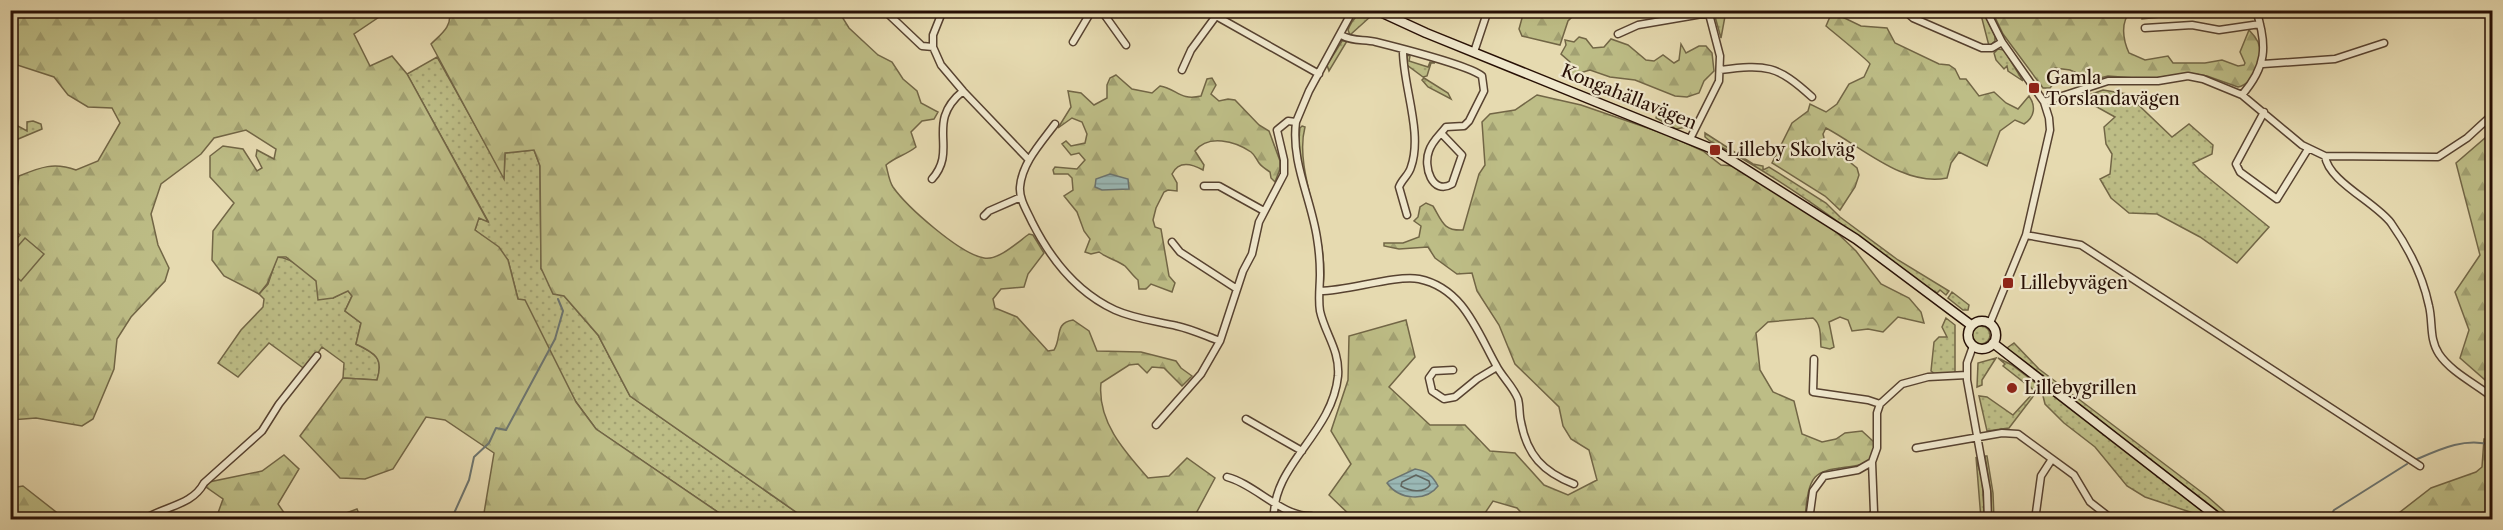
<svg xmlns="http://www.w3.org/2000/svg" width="2503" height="530" font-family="'Libre Caslon Text',serif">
	<defs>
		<pattern id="grass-dots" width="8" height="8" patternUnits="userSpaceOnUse" patternTransform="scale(1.5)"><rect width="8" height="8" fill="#bdbd86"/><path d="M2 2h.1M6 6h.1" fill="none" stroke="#a2a172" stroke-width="1.8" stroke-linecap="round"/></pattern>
		<pattern id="forest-firs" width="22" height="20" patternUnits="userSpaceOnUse" patternTransform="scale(1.5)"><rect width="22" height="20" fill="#bdbd86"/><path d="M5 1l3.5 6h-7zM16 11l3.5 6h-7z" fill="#a2a172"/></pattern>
		<pattern id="water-rules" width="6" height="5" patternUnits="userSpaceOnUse" patternTransform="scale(1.5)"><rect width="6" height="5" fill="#9ab8b5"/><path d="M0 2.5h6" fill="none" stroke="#859d9a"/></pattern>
	</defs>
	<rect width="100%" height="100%" fill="#e6dab0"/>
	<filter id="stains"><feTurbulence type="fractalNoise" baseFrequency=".00333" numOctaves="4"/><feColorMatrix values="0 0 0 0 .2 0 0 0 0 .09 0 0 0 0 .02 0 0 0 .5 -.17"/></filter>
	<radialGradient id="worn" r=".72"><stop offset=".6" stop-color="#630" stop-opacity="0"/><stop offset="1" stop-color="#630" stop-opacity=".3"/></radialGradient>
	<path fill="url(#grass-dots)" stroke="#726646" stroke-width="1.5" d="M1719,10l7,1 -5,27 -7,-25z
		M1980,11h3l12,25v5l-6,5z
		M1365,13l5,1v3l-20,18 -2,-5c3,-8 8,-16 17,-17z
		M1342,41h5l-18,30 -2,-6z
		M1998,49l6,1 19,31 -15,-10 -1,-5 -3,3 -8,-9 -2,-7z
		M1407,55l3,1 -1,5 19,6 2,-5 5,1h-4l-4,13 -4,1 -16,-12z
		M437,57l67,120 1,-24 29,-3 6,16 1,103 57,66 32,61 176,123h-78l-132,-90 -20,-27 -58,-103 -10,-39 -33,-30 3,-12 10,3 -81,-147z
		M1424,78l24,15 3,6 -23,-12 -6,-7z
		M2103,90l24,4 45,43 17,-13 24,21 -1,9 -19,9 7,8 69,56 -32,36 -37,-26 -43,-23 -28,-1 -18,-15 -11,-19 10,-5 2,-20 -6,-10 -2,-17 11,-10 -20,-11 -6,-11z
		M1657,115l30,12 -11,2 -20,-11z
		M33,121l8,3 1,5 -31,13v-15l7,-1 9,5v-9z
		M1302,126l3,1c-12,45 25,107 18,158 -1,-19 -1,-37 -5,-56 -6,-34 -23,-66 -18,-101z
		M1705,133l48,31 10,2v4l6,-3 57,36 14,14 58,43 51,31 -3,4 -6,-5 -3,3 -13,-7c-68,-51 -138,-106 -214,-145l-5,-4z
		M277,257c19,0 43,28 56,41l15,-8 4,6 -7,15 16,12 -5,21c19,9 28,14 21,36l-34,-2 1,-15 -22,-16 -16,23 -37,-27 -31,34 -20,-14 23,-33 22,-23 1,-8 -5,-5 9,-10z
		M1952,292l17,13 -1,5h-5l-15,-12z
		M1946,318l9,7v48l-20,1 -4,-3 3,-29 5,-5h8l-5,-10z
		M1972 335a9 9 0 1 1 18 0a9 9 0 1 1-18 0Z
		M2014,343l25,26 169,128 25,22h-5l-214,-164 -7,-7z
		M1996,358l-14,22v5l-5,2 1,-24z
		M1998,358l14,7 26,20v5l-29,38 -22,3 -8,-35 8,1 26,18 22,-24 -32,-25 2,-2z
		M2040,384l176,135h-14l-9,-6 -48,-16 -18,-11 -32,-39 -31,-24 -19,-19z
		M1985,456h2l6,37 1,26h-3v-25z
		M1976,457l6,23 3,39h-4z"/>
	<path fill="url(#forest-firs)" stroke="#726646" stroke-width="1.5" d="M11,11h377l-34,23 16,32 22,-10 15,18 81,148 -9,-4 -4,12 24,17 9,13 10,39 7,1 51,102 20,27 132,90h-245l11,-66 -49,-33 -19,-3 -33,52 -28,10 -25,-1 -40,-42 43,-58 34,2c7,-22 -2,-27 -21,-36l5,-21 -16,-12 7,-15 -4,-5 -15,7 -15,2 -2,-19 -30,-24h-8l-11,27 -8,10 -35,-18 -12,-16 1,-29 21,-28 -24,-26v-21l13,-10 20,3 14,22 5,-3 -6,-12 1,-6 17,9 2,-10 -30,-19 -32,8 -13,16 -40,30 -10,30 7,31 11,23 -4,13 -34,36 -14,22 -3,30 -21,50 -11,7 -46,-8 -25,2 -1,-174 10,-11 -9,-8c0,-18 6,-33 8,-51 22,-9 35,-14 57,-6l22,-9 22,-38 -8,-15 -24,-1 -20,-12 -14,-18 -43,-14z
		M831,11l10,4 8,13 29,27 14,7 11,17 14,12 4,12 17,9 -4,7 -12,2 -11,11 5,15c-10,8 -21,10 -30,18 2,7 3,16 7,22 14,20 67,67 91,71 14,3 34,-16 45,-24l4,1 11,18 -16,21 -4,13 -23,2 -8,10 2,9 22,9 31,34 6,-1c8,-12 0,-27 19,-30l16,11 8,20 44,1 35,9 5,7 11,8 -10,10 -18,-18 -12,-1 -5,6 -9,-9 -9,1 -28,18c-4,38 23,68 47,95l21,-2 18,-18 28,20 -22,41h-387l-176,-123 -32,-61 -34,-39 -11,-2 -12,-26 -1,-102 -6,-16 -29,3 -1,26 -73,-135c10,-10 22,-18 18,-33z
		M1524,11v-1l54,1 -10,10 -8,24 -38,-9 -3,-7z
		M1992,11h139c-11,11 -8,29 -2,42l16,7 23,-4 5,7h32l17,-3 16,6 6,-1 1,-2 -5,-11 9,-22c3,3 7,8 9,12 6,14 -4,42 -20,45l-31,-11 -18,-3 -41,6 -40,-3 -16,4 -22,-10 -15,-2 -6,4 -2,7 7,4 -4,5h-7l-40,-54z
		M1832,12l29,14 26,2 8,15 44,21 10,1 6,4 5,10h6l13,17 15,-4 12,11 12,6 11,-13c7,10 6,21 -5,28l-9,-4 -15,11 -13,35 -28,-14 -8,11 -4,15c-43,9 -85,-31 -121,-50l-3,6 2,8 32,26 2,7 -4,12 -15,23 -15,-14 -53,-33 20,-40 16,-12 2,-7 16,8 11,-8 12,-20 15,-7 6,-13c-1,-3 -37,-32 -44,-38z
		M1579,37l7,2 7,9 11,-1 7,-8 17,6 18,15 8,1 9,-6 11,8 5,-3 2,-16 5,9 13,-7h7l6,7 2,18 -10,10 -5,12 -12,4 -12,-1 -40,-16 -25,-3 -20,-7 -17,5 -6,-2 3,-11 -9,-8 5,-9 -1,-5 9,2z
		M1116,75l16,14 20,4 8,-7c17,3 20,15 41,10l6,-17 5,-1 4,7 -5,9 8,7 9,-2 7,1 24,25 10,6 11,30v8l-5,13 -4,-4 -1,-6c-3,-2 -8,-5 -11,-9 -3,-4 -4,-8 -8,-11 -16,-11 -43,-18 -56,-1l9,14 -1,5c-11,-6 -24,-10 -31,4l5,9v8l-9,-1 -4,2 -8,16 -3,12 2,7 6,2 8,47 6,7 -3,9 -21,-8 -5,5h-7l-1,-9c-5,-4 -9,-10 -13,-14 -7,-5 -18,-8 -26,-14l-8,2 -6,-2 5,-13 -6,-8 -7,-19 -13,-16 9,-6 -1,-12 -4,-4h-14l-1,-4 2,-3 22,2 8,-9 -6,-7 -8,2 -9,-11 4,-3 5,5 14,-3 2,-9 -5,-12 -10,-4 -14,10 13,-21 -3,-16 13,2 13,12 13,-7v-13l3,-7z
		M1537,95l44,10 87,30 35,16 18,14 13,1 20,14 19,7 57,39 26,25 25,33 28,14 12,14 3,11 -26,-6 -15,15 -15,-3 -16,2 -4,-11 -8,-3 -11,5 5,25 -4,2 -9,-2c-1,-10 1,-22 -8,-29l-45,4 -12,11 4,37 13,22 21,9 8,33 20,8 14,-3 9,-6 17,-2 12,11 -1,14 -7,8c-48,9 -57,-1 -61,55h-278l-10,-11 -24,-7 -12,18h-127l-25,-24 22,-31 -20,-33 17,-51 1,-44 57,-16 9,37 -26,30 41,38h35l25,26 25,2 29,32 24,10 29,-15 -8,-30 -18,-11 -8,-13 -4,-19 -44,-43 -16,-39 -22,-34 -5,-18 -15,1 -22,-16 -7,-11 -29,2 -15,-3v-3h19l16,-6 2,-11 -7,-5 4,-4 2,-10 6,-4 7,3c9,15 10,25 30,24l16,-56 6,-9 -3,-43 8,-8 25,-4z
		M2492,132v254l-32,-28 9,-28 -14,-38 25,-37 -24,-92z
		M2484,439h8v80h-101l40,-31 45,-16 6,-5z
		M284,455l15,14 -21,35 9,13 5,2h-66l-8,-6 5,-14 -17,-12 3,-5 53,-11z
		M23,486l37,29 21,4h-70v-31z
		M357,509l4,10h-31z"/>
	<path fill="#bdbd86" stroke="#726646" stroke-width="1.5" d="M2142,11h27l1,5 -28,3z
		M25,238l19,16 -23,27 -10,-9v-18z"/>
	<path fill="url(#water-rules)" stroke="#6c746f" stroke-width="1.5" d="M1110,174l18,5 1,10 -27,1 -7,-3 1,-8z
		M1415,469c12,2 17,6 23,17 -12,16 -39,14 -51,-3l2,-2z"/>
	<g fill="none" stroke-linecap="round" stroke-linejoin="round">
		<path stroke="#60645d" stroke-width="1.5" d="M1416,475l13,6 1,4c-6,9 -21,6 -29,1l1,-4z"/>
		<path stroke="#6c746f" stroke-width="2" d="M2415,460c25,-11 50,-23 77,-15
			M451,520l18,-40 5,-23 15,-14 7,-15 10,2 49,-91 8,-28 -5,-12
			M2328,520l6,-10 8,-5 65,-41"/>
		<defs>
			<path id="street" d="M884,10l38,36 11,1v-12l10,-25
				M1101,10l25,35
				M1904,10l9,8 69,30h10l10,-6
				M1986,10l16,32 42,60 5,16 1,12 -24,105 -36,88
				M2145,28l47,-3 27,5 41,-6
				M1618,34l20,-9 70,-12
				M1341,35c12,7 22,4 35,7 20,5 94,24 106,34l2,15 -15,30 -5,5 -18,1c-6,8 -14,14 -17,24 -6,15 3,45 23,33l10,-29 -21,-22
				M1073,42l19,-32
				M933,47l8,18 22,26 66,69
				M1403,51c0,35 20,82 8,116 -2,8 -9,12 -12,20l8,28
				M1474,52l14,-42
				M2263,64l72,-5 49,-16
				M1182,70l9,-20 25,-34 103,58
				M1720,70c46,-6 57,-5 92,27
				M2242,95c24,-28 26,-48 14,-85
				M2044,102l64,-21h50l30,-5 15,3 39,16 60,50 23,11 113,1 29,-19 25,-23
				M2264,112l-28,52 4,8 37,27 31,-50
				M1055,124c-14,19 -33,39 -35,63 -1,12 7,24 12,35 18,36 44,70 83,88 20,9 41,11 62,16 14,3 29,10 43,15
				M1690,139l29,-58 1,-25 -12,-46
				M2325,156c3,25 50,46 66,67 17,24 32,54 38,83 4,16 0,33 10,48 12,18 37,30 53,43
				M932,179c27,-30 -8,-56 31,-88
				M1204,186h15l45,25
				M984,216l5,-5 32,-14
				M2026,235l55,10 339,221
				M1172,242l8,10 57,37
				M1320,291c28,0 74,-16 99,-12 44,9 58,52 77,86 6,12 17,21 22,34 2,7 1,16 3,23 6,33 22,50 53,62
				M1973,346l-6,17v17l20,111 1,29
				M1814,359l-1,33 55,8 12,4
				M1453,370l-19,1 -5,7 3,13 12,8 11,-2 22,-18 20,-12
				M1246,419l56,32
				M1156,425l45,-51 19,-33 23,-70 9,-17 7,-32 25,-48v-14l-7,-30 11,-9 8,1 13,-31 44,-81
				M1916,448l86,-15 16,1 56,41 16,27 23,18
				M1227,477c28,7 55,40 84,39
				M143,520c21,-14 49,-14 61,-37l58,-52 17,-27 38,-48
				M1274,520c-3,-55 58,-85 64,-144 2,-26 -13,-42 -18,-65 -2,-12 0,-25 0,-37 0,-12 -1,-24 -3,-36 -6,-40 -26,-75 -21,-116
				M1809,520l4,-29 11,-15 34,-6 14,-8 5,-14v-35l3,-9 22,-20 26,-7 39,-2
				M1869,520l5,-8 -2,-50
				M2035,520l6,-44 11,-17"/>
			<path id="secondary" d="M1376,10l50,23 289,117 141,89 115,86
				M1968 335a14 14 0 1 1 28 0a14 14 0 1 1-28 0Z
				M1993,343l228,177"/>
		</defs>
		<use href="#street" stroke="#574230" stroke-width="9"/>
		<use href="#secondary" stroke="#270f05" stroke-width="11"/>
		<use href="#street" stroke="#efe7cc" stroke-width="6"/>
		<use href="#secondary" stroke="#efe7cc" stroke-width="8"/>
	</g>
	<g fill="#8f2418" stroke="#efe7cc" stroke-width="2">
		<rect x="2028" y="82" width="12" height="12" rx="3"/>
		<rect x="1709" y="144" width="12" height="12" rx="3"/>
		<rect x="2002" y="277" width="12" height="12" rx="3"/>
		<circle cx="2012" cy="388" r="6"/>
	</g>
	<g text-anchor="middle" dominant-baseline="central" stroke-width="4.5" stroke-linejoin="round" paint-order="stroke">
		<g font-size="18" fill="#270f05" stroke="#efe7cc" text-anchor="start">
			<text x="2046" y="78">Gamla<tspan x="2046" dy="21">Torslandavägen</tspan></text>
			<text x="1727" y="150">Lilleby Skolväg</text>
			<text x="2020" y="283">Lillebyvägen</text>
			<text x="2024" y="388">Lillebygrillen</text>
		</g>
		<g font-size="18" fill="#270f05" stroke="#efe7cc">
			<text transform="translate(1629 97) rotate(22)">Kongahällavägen</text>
		</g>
	</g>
	<rect width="2503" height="530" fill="none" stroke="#e6dab0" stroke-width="36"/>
	<rect x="12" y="12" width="2479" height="506" fill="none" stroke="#270f05" stroke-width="3"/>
	<rect x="18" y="18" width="2467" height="494" fill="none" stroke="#270f05" stroke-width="1.5"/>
	<rect width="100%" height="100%" filter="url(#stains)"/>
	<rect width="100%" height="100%" fill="url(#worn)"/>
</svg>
